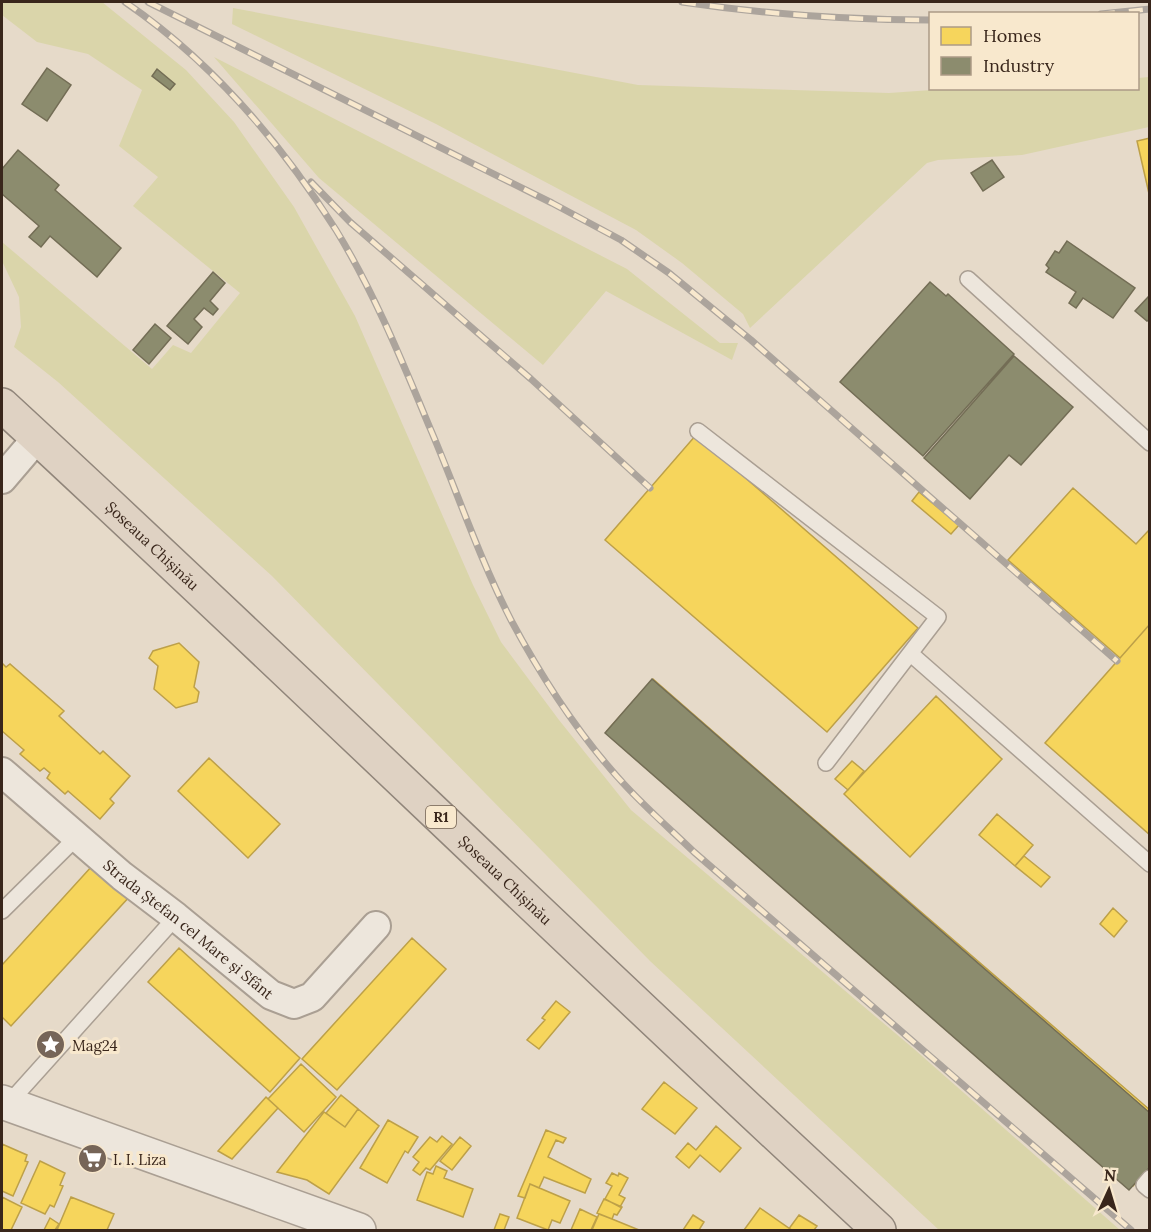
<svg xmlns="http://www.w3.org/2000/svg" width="1151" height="1232" font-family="Lora,serif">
	<rect width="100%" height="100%" fill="#e6dac9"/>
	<path fill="#dad5aa" d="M2,2h100l84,68 48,52 60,85 61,109 118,269 28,57 58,78 72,90 283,239 206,181h-181l-289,-269 -378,-385 -214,-194 -44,-35 7,-20 -2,-30 -17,-36v-19l150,127 21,-24 18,8 49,-60 -107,-87 25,-29 -39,-31 23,-56 -54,-36 -51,-12 -35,-27z
		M233,8l405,77 251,8 71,-5h178v-10l11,-1v50l-127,28 -84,5 -11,3 -177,165 -7,-14 -61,-51 -46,-33 -200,-106 -204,-100z
		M214,57l413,212 93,74h18l-6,17 -126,-69 -63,74 -224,-187z"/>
	<path fill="#f6d55c" stroke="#bda048" stroke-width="1.5" d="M1150,138v60l-13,-57z
		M696,435l222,193 -91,104 -222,-192z
		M1073,488l63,56 14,-15v95l-30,34 -112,-98z
		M919,492l40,33 -8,9 -39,-33z
		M1150,624v211l-105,-92z
		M179,643l20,19 -5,25 5,5 -2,10 -21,6 -22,-19 4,-23 -9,-8 4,-7z
		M2,663l4,4 4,-3 54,47 -5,5 41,38 3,-3 27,25 -20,23 4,4 -14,16 -32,-28 -3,3 -18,-16 3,-5 -6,-5 -4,3 -20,-17 4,-4 -22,-19z
		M653,679l127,111 -45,52 -128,-111z
		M936,696l66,63 -92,98 -66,-63z
		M209,758l71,66 -32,34 -70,-67z
		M852,761l12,10 -16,19 -13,-11z
		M780,790l370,320v57l-17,19 -398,-344z
		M997,814l36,31 -18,21 -36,-31z
		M1024,856l26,21 -9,10 -26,-21z
		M92,866l38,30 -119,130 -9,-9v-52z
		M1113,908l14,13 -13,16 -14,-13z
		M412,938l34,31 -109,121 -35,-31z
		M179,948l121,110 -30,34 -122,-110z
		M556,1001l14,11 -31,37 -12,-9 18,-20 -3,-2z
		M301,1064l35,33 -32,35 -36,-33z
		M664,1082l33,26 -22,26 -33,-25z
		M341,1095l17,14 -13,18 -19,-14z
		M266,1097l12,11 -46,51 -14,-8z
		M358,1109l21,17 -50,68 -22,-14 -30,-8 47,-60 21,15z
		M388,1120l30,17 -10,16 -3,-2 -18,32 -27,-15z
		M716,1126l25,22 -21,24 -20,-17 -11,13 -13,-11 12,-14 8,7z
		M546,1130l20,8 -3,5 -7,-3 -8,17 43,22 -6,14 -41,-16 -5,11 -9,-4 -5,14 -7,-2z
		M442,1136l10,8 -22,26 -4,-2 -6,7 -7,-5 6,-8 -6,-5 17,-20 7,5z
		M460,1137l11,9 -19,24 -12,-9z
		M2,1144l25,11 -2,6 3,1 -15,34 -11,-5z
		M40,1161l25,12 -5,12 3,1 -9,21 -4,-2 -5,9 -24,-11z
		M436,1166l11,5 -3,7 29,11 -10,28 -46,-17 10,-28 6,2z
		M612,1173l6,3 1,-3 9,5 -9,17 6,3 -5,9 -15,-8 7,-13 -6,-3z
		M530,1184l40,17 -10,22 -8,-3 -4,10 -31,-12z
		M2,1197l20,10 -11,23h-9z
		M71,1197l43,17 -7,16h-50z
		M604,1199l18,8 -5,8 -3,-1 -2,5 -15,-6z
		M760,1208l30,21 -2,1h-44z
		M580,1209l17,8 -6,13h-20z
		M500,1214l9,3 -5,13h-10z
		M599,1214l13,5 27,11h-47z
		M693,1215l11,7 -5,8h-16z
		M799,1215l18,11 -3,4h-26z
		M50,1218l9,6 -4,6h-11z"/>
	<path fill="#8c8c6e" stroke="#736d55" stroke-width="1.5" d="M47,68l24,17 -24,36 -25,-17z
		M157,69l18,15 -5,6 -18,-14z
		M18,150l41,35 -4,5 66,58 -24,29 -47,-41 -9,11 -12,-10 10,-11 -37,-32v-25z
		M992,160l12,17 -21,14 -12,-18z
		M1067,241l68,47 -22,30 -30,-20 -7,10 -7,-5 7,-11 -30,-20 3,-4 -3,-3 9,-14 4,2z
		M213,272l12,11 -15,18 8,8 -5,6 -9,-7 -10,11 8,8 -14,17 -21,-18z
		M930,282l16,14 2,-2 66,60 -91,102 -83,-74z
		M1150,295v24l-3,2 -12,-10z
		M155,324l16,14 -22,26 -16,-14z
		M1014,356l59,51 -52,58 -12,-10 -39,44 -46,-41z
		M652,679l498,434v54l-21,23 -524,-457z"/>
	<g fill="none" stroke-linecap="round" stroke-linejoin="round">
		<defs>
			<path id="service" d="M968,279l182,164
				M698,431l240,186 -112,146
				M911,654l239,210
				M2,911l75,-74
				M8,1104l168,-187
				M1150,1178l-6,7 6,5"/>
			<g id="minor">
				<path d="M2,479l35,-41"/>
				<path id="s1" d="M2,772l120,104 54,41 95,78 23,9 18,-7 64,-71"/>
			</g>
			<path id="tertiary" d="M2,1102l357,128"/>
			<g id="trunk">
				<path id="s2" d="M2,405c295,272 582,554 877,825"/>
			</g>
		</defs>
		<use href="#service" stroke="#aa9f93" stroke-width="18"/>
		<use href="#minor" stroke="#aa9f93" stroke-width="32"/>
		<use href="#tertiary" stroke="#aa9f93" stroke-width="36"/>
		<use href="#trunk" stroke="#90857a" stroke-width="36"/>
		<use href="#service" stroke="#ede6dc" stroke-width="15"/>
		<use href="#minor" stroke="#ede6dc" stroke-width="28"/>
		<use href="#tertiary" stroke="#ede6dc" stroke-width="33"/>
		<use href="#trunk" stroke="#dfd2c3" stroke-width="33"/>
		<defs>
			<path id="rail" d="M125,2c85,58 156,141 211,228 38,62 66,131 94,198 27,63 49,130 81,192 31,58 67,114 112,163 22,24 47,46 71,69l437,378
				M148,2l404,201 69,37 48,33 82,67 366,321
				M682,2c82,12 165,18 248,18
				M1101,14l49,-5
				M311,182l39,40 181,157 119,109"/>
		</defs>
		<use href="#rail" stroke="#aca49c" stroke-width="7"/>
		<use href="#rail" stroke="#f8e8cd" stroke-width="4.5" stroke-dasharray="14" stroke-linecap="butt"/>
	</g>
	<defs>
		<symbol id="sight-disc" viewBox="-11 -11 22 22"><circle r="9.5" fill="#766558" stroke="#f8e8cd"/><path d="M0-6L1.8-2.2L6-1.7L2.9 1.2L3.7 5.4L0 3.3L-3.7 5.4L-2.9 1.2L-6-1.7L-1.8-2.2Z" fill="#fff"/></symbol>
		<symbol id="supermarket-disc" viewBox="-11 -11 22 22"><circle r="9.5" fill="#766558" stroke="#f8e8cd"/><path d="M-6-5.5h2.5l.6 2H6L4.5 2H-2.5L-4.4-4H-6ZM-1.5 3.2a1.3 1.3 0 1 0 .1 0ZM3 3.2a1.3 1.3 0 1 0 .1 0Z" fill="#fff"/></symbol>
	</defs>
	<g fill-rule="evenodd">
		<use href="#sight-disc" x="34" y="1028" width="33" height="33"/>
		<use href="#supermarket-disc" x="76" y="1142" width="33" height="33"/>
	</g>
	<g text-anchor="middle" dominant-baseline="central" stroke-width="6" stroke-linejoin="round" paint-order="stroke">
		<rect fill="#f8e8cd" stroke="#726050" stroke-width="1.5" x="426" y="806" width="30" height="22" rx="4.5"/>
		<g font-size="14" font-weight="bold" fill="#39261b">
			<text x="441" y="817">R1</text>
		</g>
		<g font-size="15" fill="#39261b" stroke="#f8e8cd">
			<text stroke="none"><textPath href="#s2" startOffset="206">Șoseaua Chișinău</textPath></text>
			<text stroke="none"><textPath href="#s2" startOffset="692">Șoseaua Chișinău</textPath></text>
			<text stroke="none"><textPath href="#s1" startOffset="244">Strada Ștefan cel Mare și Sfânt</textPath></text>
		</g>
		<g font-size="15" fill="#39261b" stroke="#f8e8cd" text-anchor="start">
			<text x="72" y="1045">Mag24</text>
			<text x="113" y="1159">I. I. Liza</text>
		</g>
	</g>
	<rect width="1151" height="1232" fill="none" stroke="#39261b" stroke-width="6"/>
	<rect x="929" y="12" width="210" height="78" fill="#f8e8cd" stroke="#ac9a86" stroke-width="1.5"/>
	<rect x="941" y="27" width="30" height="18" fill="#f6d55c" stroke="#ac9a86" stroke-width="1.5"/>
	<text x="983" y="42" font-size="18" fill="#39261b">Homes</text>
	<rect x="941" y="57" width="30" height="18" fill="#8c8c6e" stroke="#ac9a86" stroke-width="1.5"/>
	<text x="983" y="72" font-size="18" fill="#39261b">Industry</text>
	<g transform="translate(1109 1190) rotate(4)" stroke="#f8e8cd" stroke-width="4.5" paint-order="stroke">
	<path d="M0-4.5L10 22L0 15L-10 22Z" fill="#39261b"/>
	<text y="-9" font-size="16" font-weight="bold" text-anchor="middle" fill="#39261b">N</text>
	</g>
</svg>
